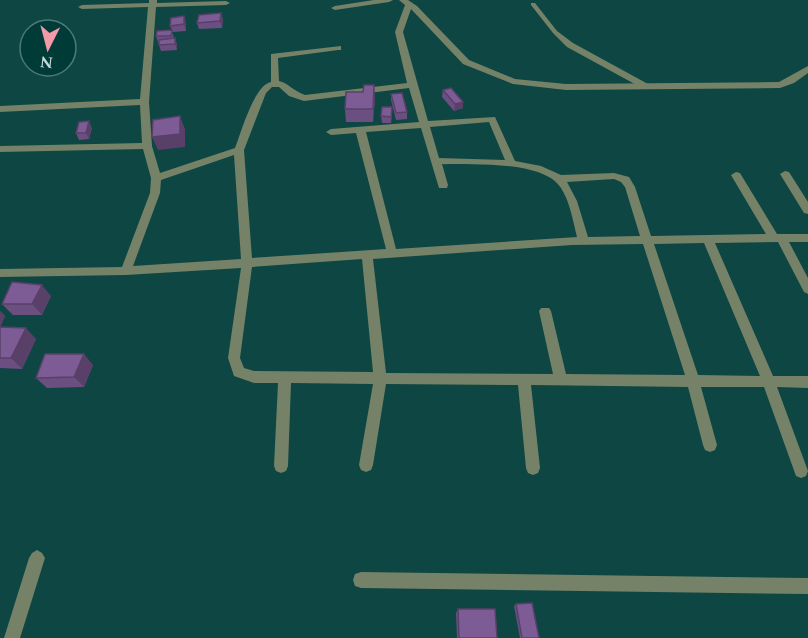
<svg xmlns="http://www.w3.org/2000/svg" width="808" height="638" font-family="Spectral,serif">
	<rect width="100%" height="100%" fill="#0d4643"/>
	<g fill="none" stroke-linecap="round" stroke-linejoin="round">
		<path fill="#758267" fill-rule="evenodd" d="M531,3h4l22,28 16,12 75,41v4h-6l-75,-41 -14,-14 -22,-28z"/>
		<path fill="#758267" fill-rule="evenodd" d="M149,0h8v3l69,-2 4,2 -4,2 -70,2 -7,95 3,44 8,27 75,-25c6,-15 19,-63 36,-66v-28l70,-8v4h-3l-60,8 1,23c9,2 16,11 26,14l102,-12 -12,-51 10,-27 -6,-5h9l9,6 52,54 46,19 51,5 213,-2 29,-16v7l-14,10 -14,5 -214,2 -53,-6 -50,-20 -52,-55 -8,23 25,89 67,-4 20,44 26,5 20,9 53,-2 15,4 6,10 16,49 115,-2 -35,-59 5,-3 4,1 37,61h31v8h-19l19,36v16l-4,-2 -26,-50 -63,1 58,133h35v12l-31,-1 31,84 -2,5 -5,2 -5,-2 -32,-89h-63l16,58 -2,5 -5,2 -5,-2 -2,-5 -15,-58 -157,-2 9,83 -2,5 -5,2 -5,-2 -2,-5 -8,-83 -132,-1 -13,81 -2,5 -5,2 -5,-2 -2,-5 14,-81 -82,-1 -3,83 -2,5 -5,2 -5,-2 -2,-5 4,-83h-24l-20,-7 -6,-18 13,-90 -115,7 -126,2v-8l122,-2 28,-74 1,-15 -8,-29 -143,3v-6l142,-3 -2,-38 -140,7v-6l140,-7 8,-92 -66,2 -4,-2 4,-2 67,-2zM272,87h7l10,9 15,5 105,-13 10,34 -88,7 -5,3 5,3 25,-2 30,116 -134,9 -8,-108 22,-57zM489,122l16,38 -66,-2 -9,-31zM421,128l18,60h8l1,-3 -6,-21c30,1 101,-4 119,24 9,14 12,33 16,49l-181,12 -30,-117zM234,155l7,104 -108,7 27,-73 1,-13zM614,179l7,3 4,5 15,49 -52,1 -11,-36 -10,-19zM704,243l56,133 -62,-1 -44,-131zM643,244l42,131 -119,-1 -15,-63 -2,-3h-8l-2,3 14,63 -167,-1 -13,-114 199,-14zM362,259l11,113 -119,-1 -10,-3 -4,-10 12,-91z
			M374,0h19l-4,2 -54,8 -4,-2 4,-2z
			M785,171l4,1 19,30v12l-4,-1 -24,-39z
			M37,550l5,3 3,5 -25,80h-16l25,-80 3,-5z
			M361,572l447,6v16l-447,-6 -6,-2 -2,-6 2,-6z"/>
	</g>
	<path fill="#6c4f81" d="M221,13l2,7 -1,8 -23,1 -2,-6z
		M186,23v8l-14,1 2,6h1l2,7v5l-16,1 -5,-15 16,-6 -2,-4z
		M443,90l20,18 -9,3 -12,-14z
		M391,94l16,18v7l-11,1 -5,-20z
		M375,98l-2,24h-27l-1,-13z
		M392,114l-1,9h-9l-1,-7z
		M92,128l-3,11 -10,1 -3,-7z
		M51,296l-9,19h-29l-11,-11z
		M0,311l5,5 -5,11 36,12 -14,30 -22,-1z
		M93,365l-9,22 -37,1 -11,-10z
		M516,604l23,34h-19l-6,-32z
		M458,609l39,29h-40l-1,-25z"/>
	<path fill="#584069" d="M221,13l2,7 -1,8 -2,-7z
		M184,16l2,7v8l-2,-7z
		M175,38l2,7v5l-2,-6z
		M374,85l1,13 -2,24v-13z
		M463,102v6l-9,3 1,-7z
		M180,116l5,13v18l-27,3 -6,-13z
		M89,121l3,7 -3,11 -3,-6z
		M42,285l9,11 -9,19 -10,-11z
		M0,311l5,5 -5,12z
		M26,328l10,11 -14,30 -11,-11z
		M84,354l9,11 -9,22 -10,-10z"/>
	<path fill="#7d5c96" stroke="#584069" stroke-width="1.5" d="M221,13l-1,8 -23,2 2,-8z
		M184,16v8l-14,2 1,-8z
		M172,30l-1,6h-15l1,-5z
		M175,38v6l-16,1v-5z
		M364,85h10l-1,24h-28l1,-17h17z
		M451,88l12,14 -8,2 -12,-14z
		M402,93l5,19 -11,1 -5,-19z
		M382,107h10l-1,10 -10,-1z
		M180,116v18l-28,3 1,-17z
		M89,121l-3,12h-10l3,-11z
		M12,282l30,3 -10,19h-30z
		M0,327l26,1 -15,30h-11z
		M45,354h39l-10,23 -38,1z
		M532,603l7,35h-17l-6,-34z
		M458,609h37l2,29h-38z"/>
	<g transform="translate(48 48) rotate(186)"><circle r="28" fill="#003b38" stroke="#4d7b78" stroke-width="1.5"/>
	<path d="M0-4.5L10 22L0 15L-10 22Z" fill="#f39aa8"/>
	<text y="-9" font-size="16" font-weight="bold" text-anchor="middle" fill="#c1dbd9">N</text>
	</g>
</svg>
